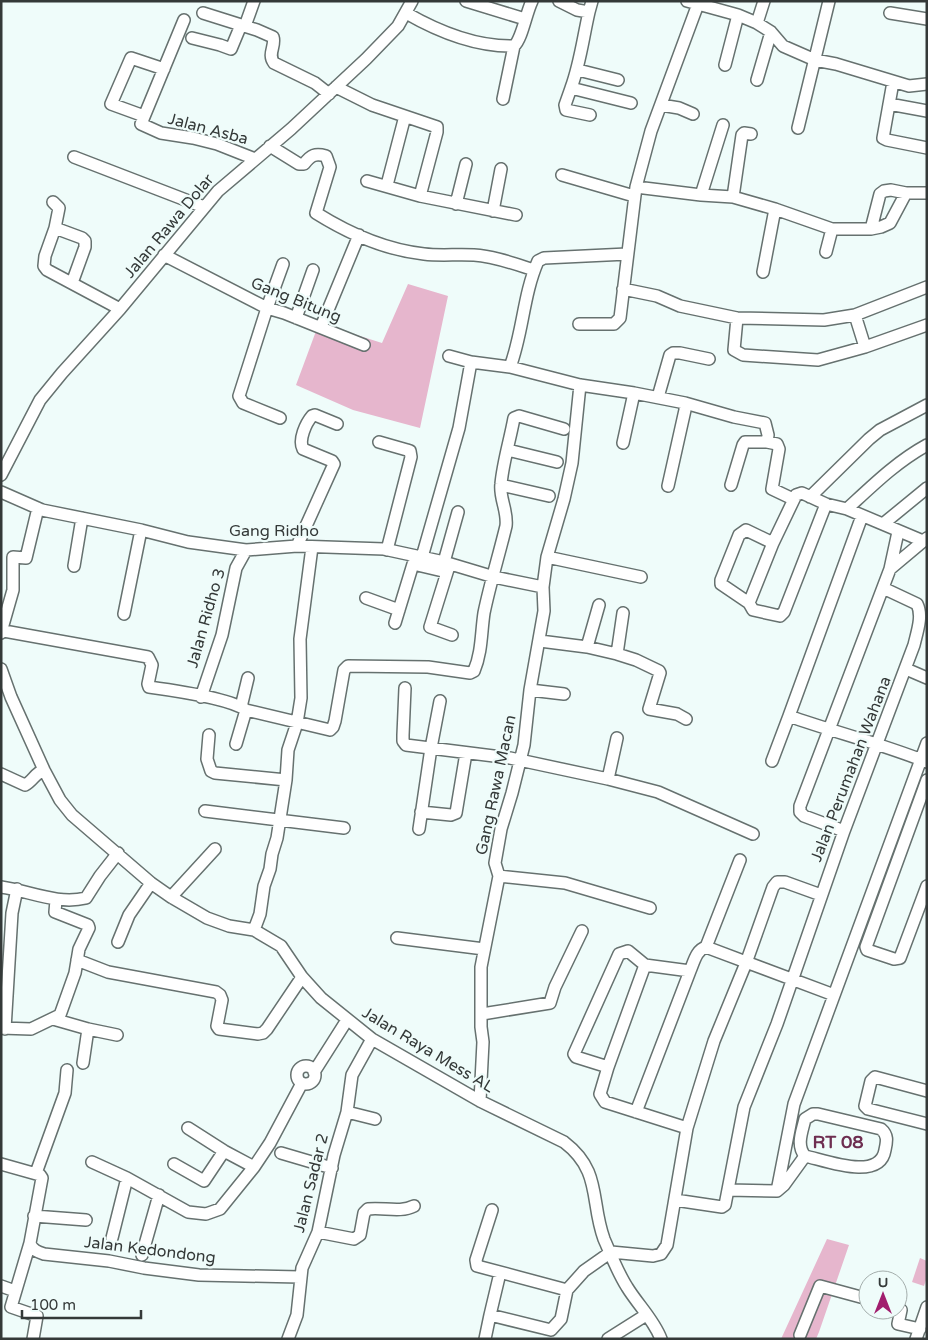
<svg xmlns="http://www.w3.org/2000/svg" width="928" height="1340" font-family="'Varela Round',sans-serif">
	<rect width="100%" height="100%" fill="#effcfa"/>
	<path fill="#e6b6cd" d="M408,284l40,12 -28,132 -67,-18 -57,-25 23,-62 63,20z
		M827,1239l22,6 -30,87 -3,7h-35z
		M920,1258l7,3v16l-3,9 -12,-4z"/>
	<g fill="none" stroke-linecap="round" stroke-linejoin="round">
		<defs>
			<path id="minor" d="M466,1l59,18
				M559,1l18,9 12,2 3,-11
				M687,1l51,14 19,8 14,9 12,14 32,14 21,4 73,22 18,-2
				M589,12c-6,26 -9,52 -18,76l60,15
				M203,13l54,17 16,7c3,9 -6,17 1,26l41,20 14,11
				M406,13c33,19 70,34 108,33
				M890,13l37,6
				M184,20l-43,104 20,9 32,5 24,6 38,15
				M757,23l7,-22
				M245,26l9,-25
				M192,38l28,7 11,4 10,-24
				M725,65l13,-50
				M578,70l40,10
				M757,80l14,-48
				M893,82l-10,56 4,2 40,8
				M336,87l36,18 65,22v5l-17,64
				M571,88l-6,17 1,5 24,5
				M503,99l11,-53c8,-7 12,-33 18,-45
				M889,104l38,7
				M661,105l18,3 14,6
				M144,116l-33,-12 20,-46 33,11
				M798,128l31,-127
				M270,146l29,18h5c7,-9 11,-11 22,-8l4,11 -14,46c32,20 70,37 108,41 16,2 33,0 50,1 20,1 41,9 60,15
				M74,157l130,50
				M562,175l72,21
				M367,181l53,15 96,19
				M387,185l18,-69
				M636,187l15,-56 47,-127
				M701,195l22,-70
				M733,197l9,-62 2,-2 7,1
				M53,202l6,6 -4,20 -10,28 -1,10 3,4 73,39
				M456,204l10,-40
				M493,211l8,-42
				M55,228l27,10 3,3v6l-13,36
				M871,229l9,-35 4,-3 7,-1 15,3h21
				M826,252l6,-23
				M164,255l103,53 17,5 80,32
				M763,272l12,-63
				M623,289l34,7 23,10 57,12 87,2 31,-5 72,-28
				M855,315l10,32
				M296,318l17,-48
				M737,318l-3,32 9,5 75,5 47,-13 62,-22
				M579,324h35l6,-6 16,-131 65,8 32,2 42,12 57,20h39l10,-2 9,-4 16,-30
				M321,327l38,-92
				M449,356l22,6 39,5c13,-34 13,-72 28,-106l6,-3 83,-4
				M510,367l70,18 54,8 51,10v7l-17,76
				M658,397l12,-42 3,-2h7l29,6
				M685,403l49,14 31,6 3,12 -1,7 10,2 2,5 -7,40 21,10
				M280,418l-37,-15 -4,-7 28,-88 16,-44
				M379,442l28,8 3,1 1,6 -24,93
				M623,443l11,-50
				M508,450l49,12
				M1,475l39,-75 22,-27 58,-64 98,-118 73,-62 75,-70 32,-33 14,-25
				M501,485l48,11
				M731,485l12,-40 2,-3h22
				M1,492l41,18 99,20 47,12 58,8 51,-4 87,3 60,13 50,15 49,10 1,24 -14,79 -6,55 -12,48 -11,36 -6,34 4,13 -18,91v60l2,15 -3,59
				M810,497l59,-58 11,-9 47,-25
				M847,509c25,-23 49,-47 80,-64
				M862,516l-73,200c45,16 93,28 138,46
				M883,524l44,-36
				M773,543l-27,-13 -7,5 -18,45v4l28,19 4,7 27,6 4,-4 42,-108
				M297,546l37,-82 -2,-3 -29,-12c-5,-9 3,-26 9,-33l3,-1 22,9
				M422,557l37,-129 12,-66
				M547,557l94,20
				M444,562l14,-50
				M74,566l8,-48
				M449,566l-19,61 22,8
				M890,569l8,-37
				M543,587l4,-30 17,-58 8,-36 8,-78
				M366,598l33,12
				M749,603l24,-60 23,-48 6,-2 24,11 21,5 76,32
				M124,614l17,-84
				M395,623l18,-59 34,8
				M1,632l12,-42v-33l13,1 12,-50
				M1,633l3,-2 144,26 4,8 -4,19 1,3c22,3 80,11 97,23l84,20 3,-3 2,-6 9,-51 4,-4 80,1 42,6 4,-2c8,-19 7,-38 10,-58 6,-29 15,-58 22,-87 2,-15 -7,-28 -5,-42 2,-22 9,-44 13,-66l5,-2 45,13
				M540,641l47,6 30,7 6,-41
				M587,647l12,-42
				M617,654l19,6 23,11 1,2 -11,36 28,5 9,5
				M1,669l10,28 33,73 16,30 12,15 79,68 20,14 36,21 22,8 25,4 27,16 21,31 19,21 51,41 108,62 84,41c38,29 26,59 40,97 7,16 14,34 23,48 11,18 27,33 34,52
				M906,669l21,9
				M405,688l-2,47v6l3,4 104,13 98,21 50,13 95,42
				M530,690l34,4
				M201,697l21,-62 14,-67 10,-18
				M241,707l7,-29
				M209,735l-2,24 4,12 4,2 71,7
				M236,744l10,-34
				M772,761l17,-45
				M1,774l24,11c8,-4 10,-12 19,-15
				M608,779l9,-41
				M927,780l-61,167 1,3 27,9 6,-1 27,-72
				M205,811l139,17
				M421,812l30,3 5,-2 10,-60
				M419,829l12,-81 9,-47
				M844,831l-40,-15 -4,-4v-6l90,-237 37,-31
				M499,876l66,7 85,25
				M1,887c29,4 56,18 85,11l14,-22 18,-23
				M171,897l44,-48
				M254,930l6,-16 4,-28 6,-17 2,-15 5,-16 9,-58 2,-30 9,-27 4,-25 -1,-59 12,-92
				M397,938l87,11
				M118,942l11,-27 22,-32
				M706,947l128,48
				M77,960l31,12 108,20 4,3 2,5 -5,26 2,3 39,5 5,-1 4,-4 35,-52
				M645,965l-37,102 -8,27 5,8 82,26
				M482,1014l68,-11 5,-16 27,-56
				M53,1019l35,10 29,6
				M1,1028l30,1 29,-14 15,-42 4,-24 10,-21 -1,-3 -33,-13 1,-12
				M5,1029l7,-116 5,-24
				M83,1063l5,-34
				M297 1075a9 9 0 1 1 18 0a9 9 0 1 1-18 0Z
				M608,1067l-32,-10 -2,-3 45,-100 9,-3 17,14 45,6
				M314,1072l33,-52
				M927,1091l-52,-14 -4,4 -6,25 3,3 59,15
				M347,1112l28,7
				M636,1112l54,-141c4,-9 6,-21 16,-24l34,-87
				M813,1114h5l63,15c7,6 6,12 4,21 -5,32 -61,10 -80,6 -9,-11 -3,-24 0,-37z
				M188,1128l36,23 30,16
				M281,1153l51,15
				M92,1162l35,16
				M1,1164l39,11 2,3 -12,65 -19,64 26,9 -4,23
				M174,1164l30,17 20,-30
				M36,1173l29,-80 2,-23
				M728,1190l49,1 7,-6 21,-29
				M777,1191l17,-87 133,-361
				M675,1200l47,7 3,-2 19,-98 33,-83 67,-193 70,-186c3,-13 9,-29 3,-41l-34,-16
				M492,1210l-16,50 1,6 90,24
				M34,1216l52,4
				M318,1232l36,7 6,-4 4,-22 4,-4c15,-2 32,4 46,-3
				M112,1238l15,-60 61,34 18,2 14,-5 34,-42 16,-24 32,-60
				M30,1243c2,7 8,9 14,11l65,7 35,7 55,7 101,2
				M142,1255l17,-60
				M1,1286l14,5
				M898,1309l3,1 -3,14 22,5
				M490,1315l10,-42
				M800,1335l20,-49 48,13
				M288,1339l9,-24 5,-47 16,-36 16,-77 13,-43 5,-37 20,-36
				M485,1339l5,-24 61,15 10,-11 6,-29 17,-19 27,-19 42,4 8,-2 6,-9 20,-117 27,-87 32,-78 27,-76 4,-5h8l36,13
				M608,1339l38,-24
				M916,1339l11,-32"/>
		</defs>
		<use href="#minor" stroke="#66716f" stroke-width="14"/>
		<use href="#minor" stroke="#fff" stroke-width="11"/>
	</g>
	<g text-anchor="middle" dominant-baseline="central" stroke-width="4.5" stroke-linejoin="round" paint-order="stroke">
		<g font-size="16" fill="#343938" stroke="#effcfa">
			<text transform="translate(208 129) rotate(15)">Jalan Asba</text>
			<text transform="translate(169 226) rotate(-50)">Jalan Rawa Dolar</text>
			<text transform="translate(296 300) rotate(22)">Gang Bitung</text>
			<text x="274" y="531">Gang Ridho</text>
			<text transform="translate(206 618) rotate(-74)">Jalan Ridho 3</text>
			<text transform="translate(851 769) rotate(-69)">Jalan Perumahan Wahana</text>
			<text transform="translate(496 785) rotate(-78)">Gang Rawa Macan</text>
			<text transform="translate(428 1050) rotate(31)">Jalan Raya Mess AL</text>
			<text transform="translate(311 1183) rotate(-76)">Jalan Sadar 2</text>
			<text transform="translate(150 1250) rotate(7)">Jalan Kedondong</text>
		</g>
		<g font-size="18" font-weight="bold" fill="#6e2e51" stroke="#effcfa">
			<text x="838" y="1142">RT 08</text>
		</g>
	</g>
	<rect width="928" height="1340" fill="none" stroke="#343938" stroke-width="5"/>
	<g transform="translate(883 1295)"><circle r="24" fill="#effcfa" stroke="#a4aeac"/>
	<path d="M0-4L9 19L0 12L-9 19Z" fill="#a11e6e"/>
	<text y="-8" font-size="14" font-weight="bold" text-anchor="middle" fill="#343938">U</text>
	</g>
	<path d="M22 1310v8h119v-8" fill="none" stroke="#343938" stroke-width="2.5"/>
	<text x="30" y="1310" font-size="15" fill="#343938" stroke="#effcfa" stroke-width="4" paint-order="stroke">100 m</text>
</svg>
